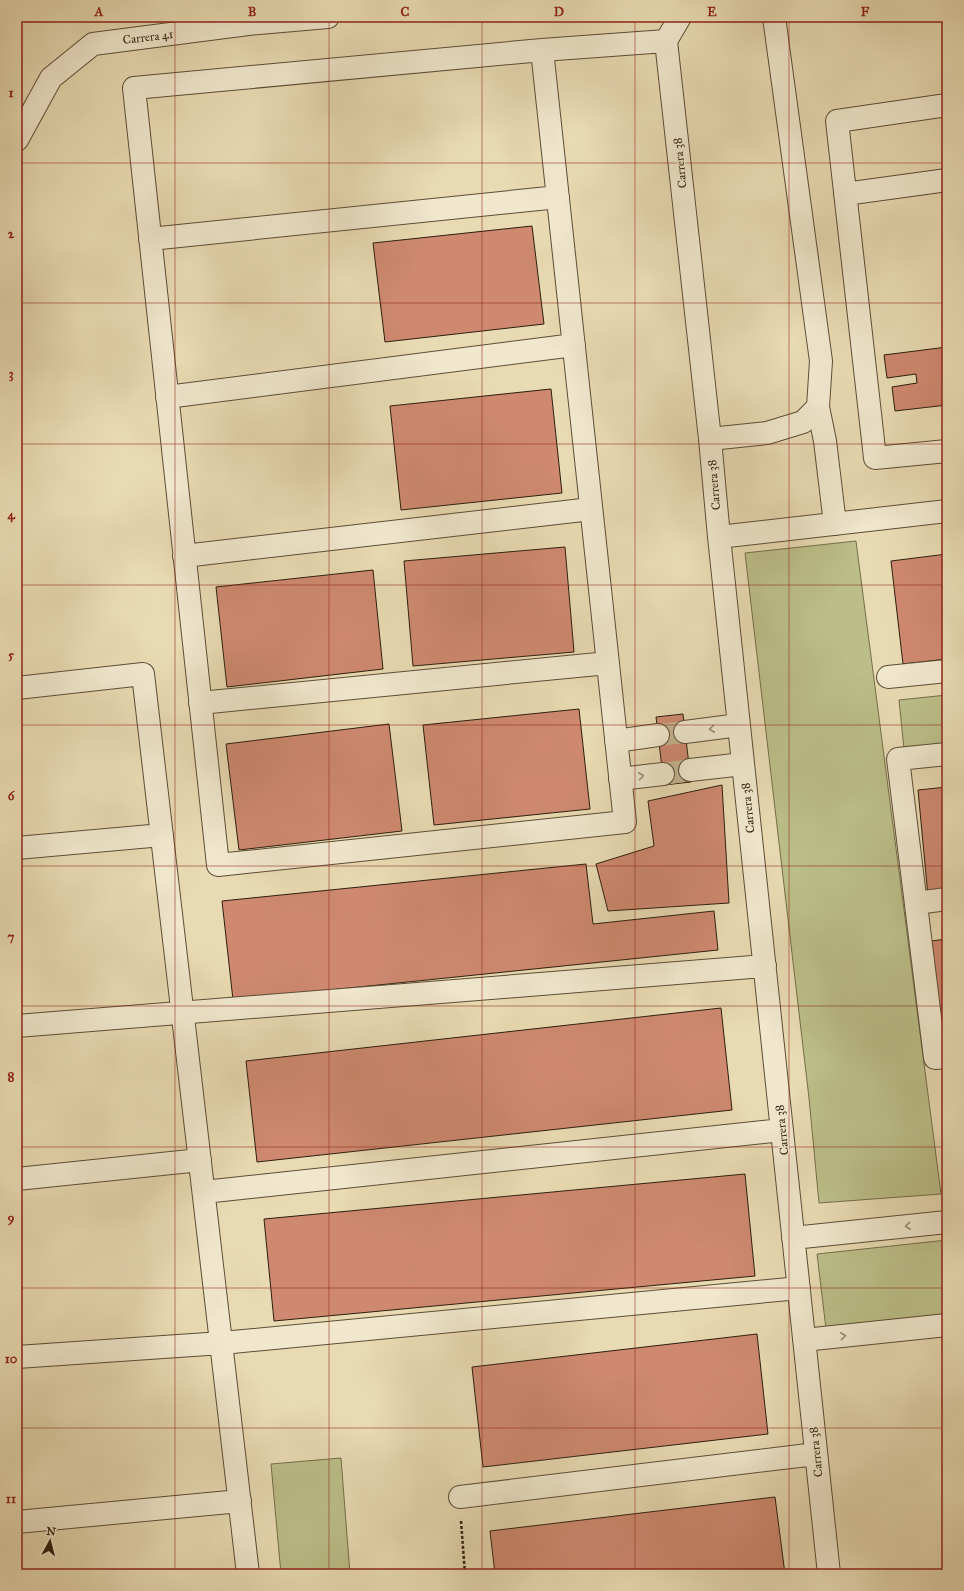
<svg xmlns="http://www.w3.org/2000/svg" width="964" height="1591" font-family="'IM FELL Great Primer',serif">
	<rect width="100%" height="100%" fill="#e8dab2"/>
	<filter id="stains"><feTurbulence type="fractalNoise" baseFrequency=".005" numOctaves="4"/><feColorMatrix values="0 0 0 0 .2 0 0 0 0 .09 0 0 0 0 .02 0 0 0 .5 -.17"/></filter>
	<radialGradient id="worn" r=".72"><stop offset=".6" stop-color="#630" stop-opacity="0"/><stop offset="1" stop-color="#630" stop-opacity=".3"/></radialGradient>
	<path fill="#bbbe88" stroke="#746e4a" d="M856,541l85,653 -122,9 -10,-105 -64,-545z
		M947,695v49l-43,5 -5,-49z
		M947,1240v76l-121,13 -9,-75z
		M341,1458l9,116h-69l-10,-110z"/>
	<path fill="#ce8970" stroke="#2d1e0d" d="M532,226l12,98 -159,18 -12,-99z
		M947,347v58l-52,6 -3,-24 25,-4 -1,-9 -29,4 -3,-23z
		M551,389l11,104 -161,17 -11,-104z
		M565,547l9,105 -161,14 -9,-105z
		M947,554v105l-44,5 -12,-103z
		M373,570l10,99 -156,18 -11,-100z
		M579,709l11,100 -156,16 -11,-100z
		M683,714l8,68 -27,3 -8,-68z
		M389,724l13,107 -163,19 -13,-106z
		M722,785l7,118 -121,8 -12,-47 58,-18 -6,-45z
		M947,787v107l-19,2 -10,-106z
		M586,864l7,60 121,-13 4,39 -485,50 -11,-99z
		M947,939v103h-3l-13,-101z
		M721,1008l11,102 -475,52 -11,-101z
		M745,1174l10,102 -481,45 -10,-102z
		M757,1334l11,100 -285,33 -11,-100z
		M775,1497l10,77h-290l-5,-43z"/>
	<g fill="none" stroke-linecap="round" stroke-linejoin="round">
		<path stroke="#c3b491" stroke-width="22" stroke-dasharray="22 11" stroke-linecap="butt" d="M658,735l27,-3
			M663,774l27,-4"/>
		<defs>
			<path id="minor" d="M666,41l44,398 9,98 110,1037
				M666,41l14,-24
				M542,50l83,772 -407,43 -84,-777 408,-38 124,-9
				M947,105l-110,16 38,337 72,-7
				M17,140l34,-62 42,-34 155,-20 80,-7
				M845,194l102,-14
				M150,239l408,-42
				M167,397l407,-52
				M818,407l7,34 10,83
				M710,439l57,-6 36,-11 15,-15 3,-46 -47,-344
				M719,537l228,-26
				M184,556l407,-47
				M888,677l59,-6
				M17,688l126,-14 105,900
				M200,703l408,-40
				M685,732l54,-7
				M616,741l42,-6
				M947,754l-49,5 37,299 12,-1
				M690,770l53,-6
				M620,779l43,-5
				M17,848l145,-13
				M916,903l31,-4
				M17,1026l748,-60
				M17,1179l183,-19
				M204,1192l578,-62
				M793,1238l154,-16
				M804,1340l143,-15
				M17,1357l205,-14 577,-55
				M460,1497l356,-43
				M17,1522l223,-21"/>
		</defs>
		<use href="#minor" stroke="#5c4d36" stroke-width="24"/>
		<path stroke="#2d1e0d" stroke-width="2.5" stroke-dasharray="3 2" stroke-linecap="butt" d="M461,1521l4,53"/>
		<use href="#minor" stroke="#f0e7cd" stroke-width="22"/>
	</g>
	<defs><path id="oneway-chevron" d="M-2-3.5L2.5 0L-2 3.5" fill="none" stroke-width="1.6" stroke-linecap="round" stroke-linejoin="round"/></defs>
	<g stroke="#988d77">
		<use href="#oneway-chevron" transform="translate(712 729) rotate(173)"/>
		<use href="#oneway-chevron" transform="translate(641 776) rotate(-7)"/>
		<use href="#oneway-chevron" transform="translate(908 1226) rotate(174)"/>
		<use href="#oneway-chevron" transform="translate(843 1336) rotate(-6)"/>
	</g>
	<path fill="none" stroke="#8f2418" stroke-width="1" stroke-opacity="0.55" d="M175,17v1557M329,17v1557M482,17v1557M635,17v1557M789,17v1557M17,163h930M17,303h930M17,444h930M17,585h930M17,725h930M17,866h930M17,1006h930M17,1147h930M17,1288h930M17,1428h930"/>
	<g text-anchor="middle" dominant-baseline="central" stroke-width="3" stroke-linejoin="round" paint-order="stroke">
		<g font-size="12" fill="#2d1e0d" stroke="#f0e7cd">
			<text transform="translate(148 37) rotate(-7)">Carrera 41</text>
			<text transform="translate(680 163) rotate(-96)">Carrera 38</text>
			<text transform="translate(714 485) rotate(-95)">Carrera 38</text>
			<text transform="translate(748 808) rotate(-96)">Carrera 38</text>
			<text transform="translate(782 1130) rotate(-96)">Carrera 38</text>
			<text transform="translate(816 1452) rotate(-96)">Carrera 38</text>
		</g>
	</g>
	<rect width="964" height="1591" fill="none" stroke="#e8dab2" stroke-width="44"/>
	<g transform="translate(50 1541) rotate(7)" stroke="#f0e7cd" stroke-width="3" paint-order="stroke">
	<path d="M0-3L7 15L0 10L-7 15Z" fill="#2d1e0d"/>
	<text y="-6" font-size="11" font-weight="bold" text-anchor="middle" fill="#2d1e0d">N</text>
	</g>
	<rect x="22" y="22" width="920" height="1547" fill="none" stroke="#8f2418" stroke-width="1.5"/>
	<g font-size="13" text-anchor="middle" font-weight="bold" fill="#8f2418">
		<text x="99" y="16">A</text>
		<text x="252" y="16">B</text>
		<text x="405" y="16">C</text>
		<text x="559" y="16">D</text>
		<text x="712" y="16">E</text>
		<text x="865" y="16">F</text>
		<text x="11" y="97">1</text>
		<text x="11" y="238">2</text>
		<text x="11" y="378">3</text>
		<text x="11" y="519">4</text>
		<text x="11" y="659">5</text>
		<text x="11" y="800">6</text>
		<text x="11" y="941">7</text>
		<text x="11" y="1081">8</text>
		<text x="11" y="1222">9</text>
		<text x="11" y="1363">10</text>
		<text x="11" y="1503">11</text>
	</g>
	<rect width="100%" height="100%" filter="url(#stains)"/>
	<rect width="100%" height="100%" fill="url(#worn)"/>
</svg>
